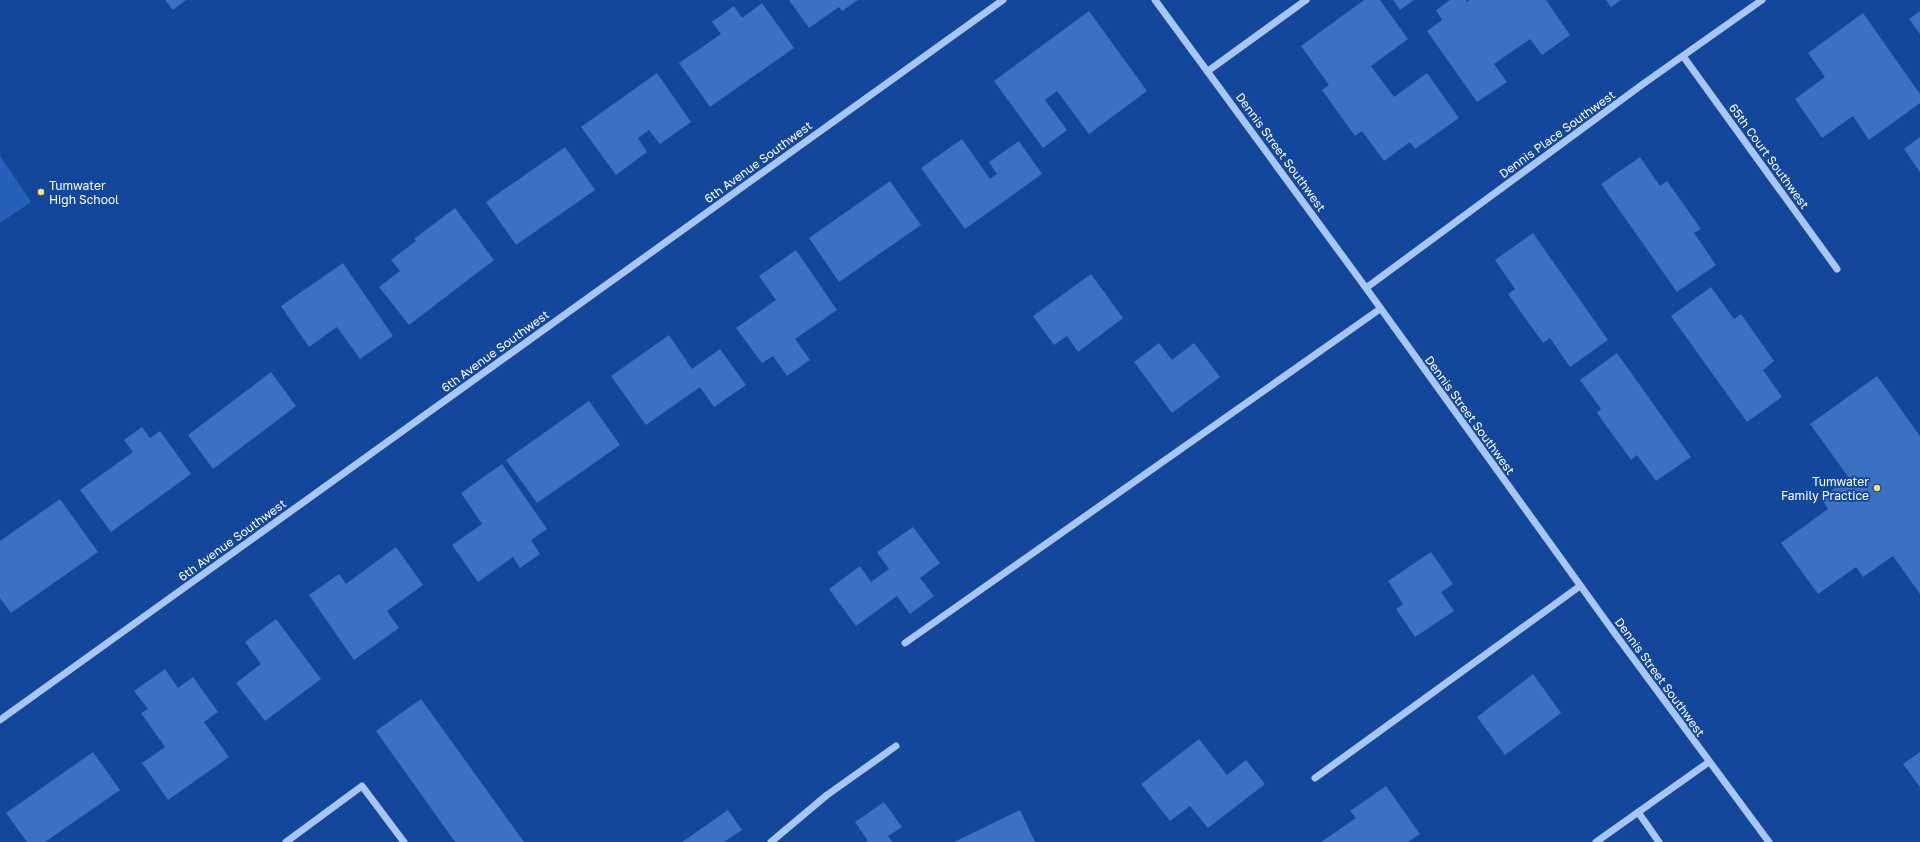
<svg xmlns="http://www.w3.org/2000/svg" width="1920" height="842" font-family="'Golos Text',sans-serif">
	<rect width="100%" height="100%" fill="#13479c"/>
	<path fill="#2660bb" d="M0,156l31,46 -31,21z"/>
	<path fill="#3c70c3" d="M165,0h21l-13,10z
		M789,0h69l-16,11 -3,-4 -30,21z
		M1364,0h16l28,39 -37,27 23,31 33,-24 32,45 -44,31 -5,-7 -26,19 -22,-30 -7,5 -33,-46 7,-5 -28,-39z
		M1393,0h21l-14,10z
		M1450,0h16l1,2 2,-2h77l24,35 -28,20 -12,-16 -36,25 13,18 -30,20 -50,-71 15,-11 -6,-10z
		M1606,0h15l-10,7z
		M762,3l32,45 -84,59 -31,-44 42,-29 -9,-12 22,-16 8,12z
		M1089,11l58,80 -58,43 -32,-43 -12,9 22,30 -24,18 -49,-67z
		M1920,11v23l-11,-15z
		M1863,13l57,81v9l-51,37 -16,-24 -31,22 -27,-39 30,-22 -17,-24z
		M657,73l34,49 -31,22 -11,-14 -11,8 9,14 -31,23 -35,-48z
		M1920,137v35l-16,-23z
		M962,139l28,40 7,-5 -8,-12 30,-21 23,33 -77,55 -44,-61z
		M565,147l30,43 -79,55 -30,-43z
		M1640,157l20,29 7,-5 34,48 -7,4 22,32 -39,27 -76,-108z
		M890,181l31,44 -82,57 -30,-44z
		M455,208l39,52 -85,65 -30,-38 21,-16 -9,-11 25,-19 -2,-2z
		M1533,233l75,107 -38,27 -20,-29 -7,5 -35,-49 7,-5 -20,-29z
		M796,250l41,60 -42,29 15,21 -23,16 -14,-20 -11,7 -26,-35 40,-28 -17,-24z
		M343,263l50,73 -33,23 -23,-32 -28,20 -28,-41z
		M1091,274l32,44 -45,34 -11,-16 -13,9 -21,-29z
		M1711,287l23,32 7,-5 33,47 -11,9 19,27 -35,25 -76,-106z
		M669,335l23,34 28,-20 26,36 -32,22 -14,-20 -54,38 -35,-49z
		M1159,343l13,17 22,-17 26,34 -48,36 -38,-51z
		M1617,353l74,104 -35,24 -19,-26 -6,5 -34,-47 4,-4 -21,-29z
		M271,372l25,34 -83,63 -25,-34z
		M1877,376l43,60v158l-27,-38 -30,21 -7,-10 -38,27 -37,-51 47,-34 -7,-11 28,-20 -39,-54z
		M589,401l31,44 -83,58 -31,-43z
		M142,427l8,11 10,-7 31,43 -80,58 -31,-42 53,-38 -9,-12z
		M502,464l45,65 -16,11 9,14 -20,14 -7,-11 -35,25 -26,-37 30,-21 -21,-31z
		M60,499l38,53 -87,61 -11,-15v-57z
		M913,527l27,36 -20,15 14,18 -24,18 -13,-18 -41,30 -27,-37 31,-23 11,16 18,-13 -12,-17z
		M396,547l27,38 -36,26 12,17 -45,32 -45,-65 30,-21 7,10z
		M1431,552l22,32 -12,8 13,19 -39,26 -19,-28 7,-5 -15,-23z
		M276,619l45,60 -56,42 -29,-38 25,-19 -16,-22z
		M165,669l13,19 15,-11 25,35 -14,10 25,35 -61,43 -26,-37 23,-16 -24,-34 7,-4 -14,-18z
		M1533,674l28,39 -56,42 -28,-38z
		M421,699l103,143h-69l-79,-111z
		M1199,739l28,36 19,-15 19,24 -57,44 -18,-22 -20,15 -29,-37z
		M93,752l27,38 -75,52h-18l-21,-29z
		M1920,752v35l-17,-23z
		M1386,786l34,48 -12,8h-87l35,-24 -6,-7z
		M884,802l18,25 -14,9 4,6h-26l2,-1 -13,-19z
		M728,810l14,20 -18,12h-42z
		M1020,810l15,32h-81z"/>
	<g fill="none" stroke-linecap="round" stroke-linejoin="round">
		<path stroke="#a8c6f4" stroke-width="7" d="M1155,0l211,288 250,347 153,207
			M1683,56l154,213
			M1208,71l98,-71
			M1366,288l277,-204 119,-84
			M905,643l475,-334
			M0,720l1003,-720
			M1315,778l265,-192
			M1638,812l21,30
			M286,842l76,-56 42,56
			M771,842l56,-47 69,-49
			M1596,842l113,-80"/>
	</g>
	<g fill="#ffdd6b" stroke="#13479c" stroke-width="1.5">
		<circle cx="41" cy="192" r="4"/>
		<circle cx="1877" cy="488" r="4"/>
	</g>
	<g text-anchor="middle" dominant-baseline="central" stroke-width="4" stroke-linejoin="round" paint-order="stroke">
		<g font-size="12" fill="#fff" stroke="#13479c">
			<text transform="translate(1557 134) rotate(-36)">Dennis Place Southwest</text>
			<text transform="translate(1281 152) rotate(54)">Dennis Street Southwest</text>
			<text transform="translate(1769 156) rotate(54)">65th Court Southwest</text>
			<text transform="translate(758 162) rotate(-36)">6th Avenue Southwest</text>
			<text transform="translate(495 351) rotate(-36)">6th Avenue Southwest</text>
			<text transform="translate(1470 415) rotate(54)">Dennis Street Southwest</text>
			<text transform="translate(232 540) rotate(-36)">6th Avenue Southwest</text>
			<text transform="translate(1660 677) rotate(54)">Dennis Street Southwest</text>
		</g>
		<g font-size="12" fill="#fff" stroke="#13479c" text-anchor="start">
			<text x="49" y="185">Tumwater<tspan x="49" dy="14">High School</tspan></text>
			<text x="1869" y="481" text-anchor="end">Tumwater<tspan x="1869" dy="14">Family Practice</tspan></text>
		</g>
	</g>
</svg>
